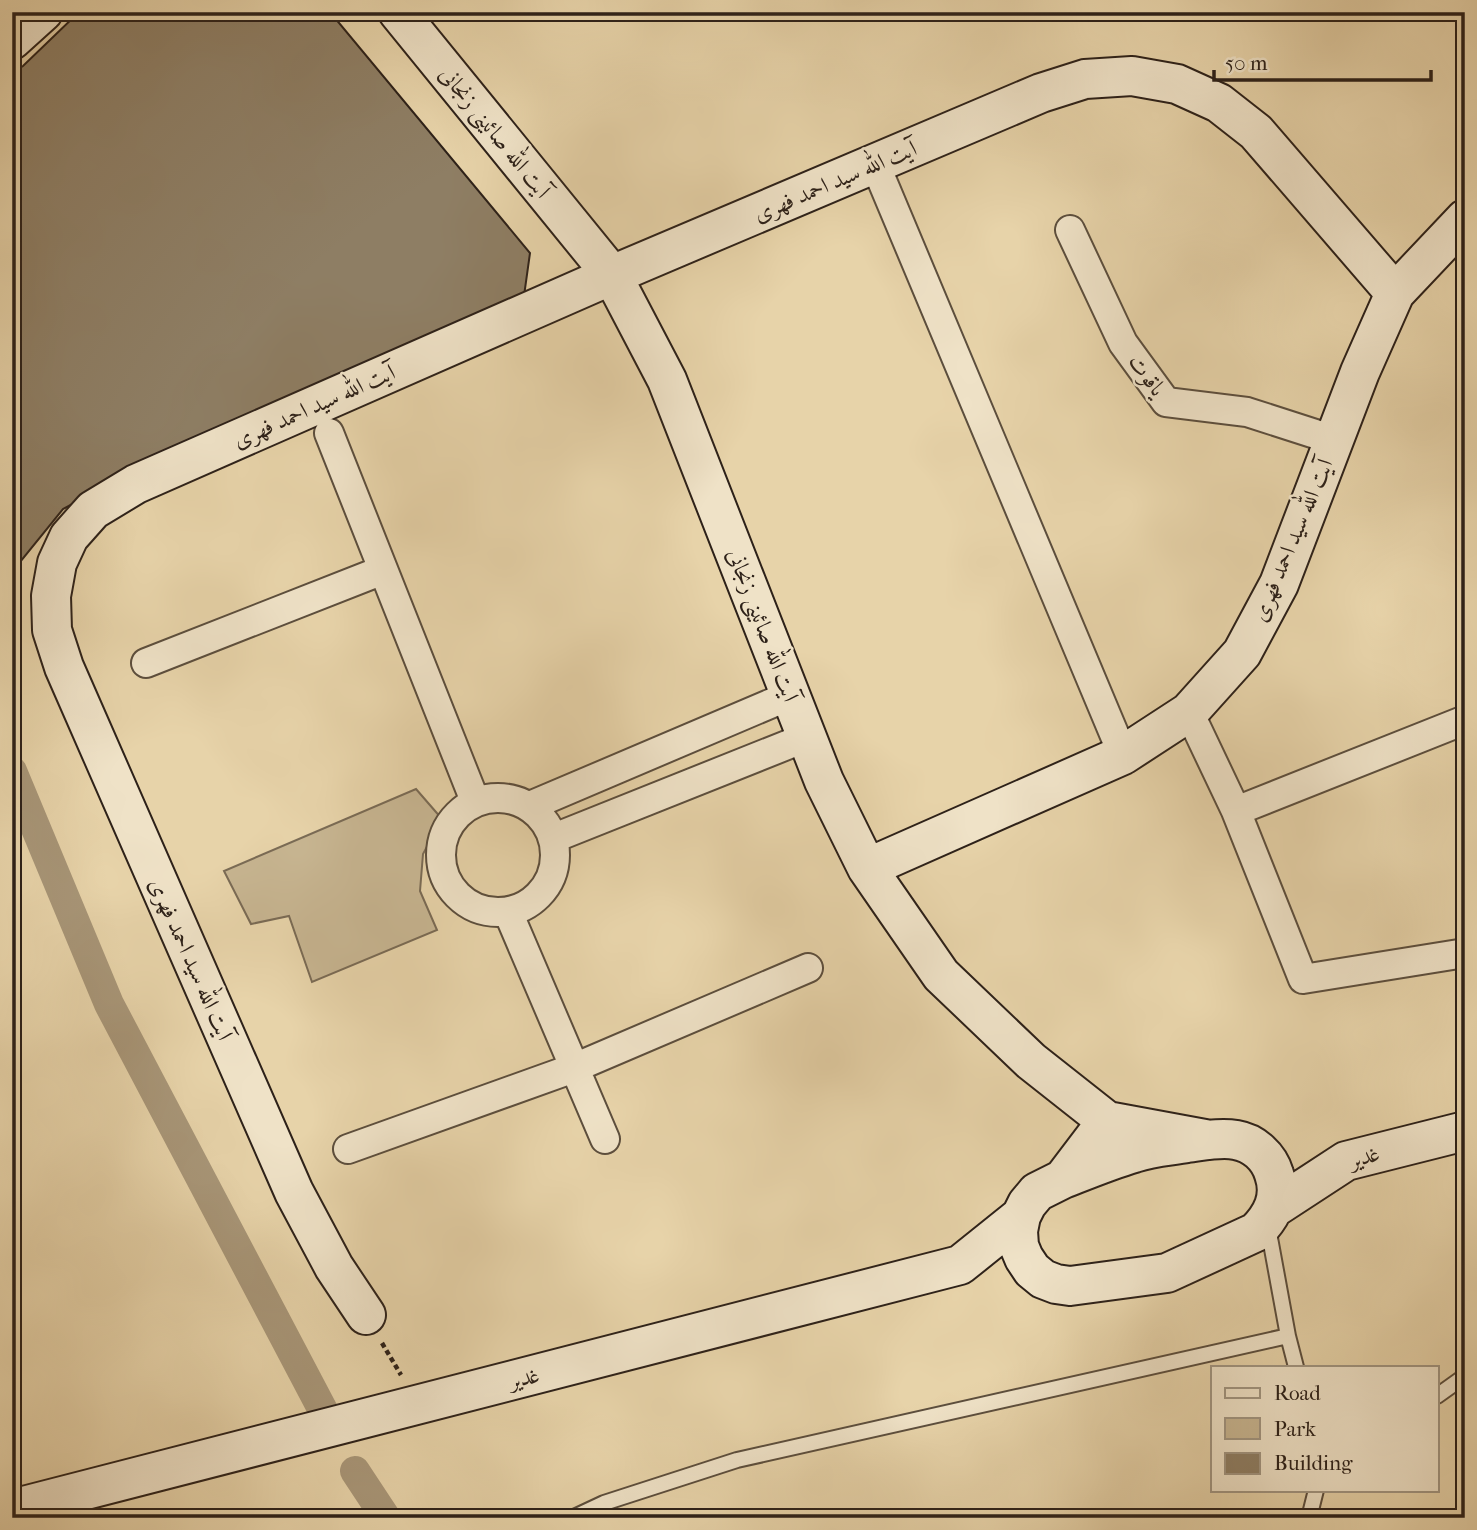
<svg xmlns="http://www.w3.org/2000/svg" width="1477" height="1530" font-family="'IM FELL French Canon',Amiri,serif">
	<rect width="100%" height="100%" fill="#e7d3a9"/>
	<filter id="stains"><feTurbulence type="fractalNoise" baseFrequency=".00286" numOctaves="4"/><feColorMatrix values="0 0 0 0 .2 0 0 0 0 .09 0 0 0 0 .02 0 0 0 .5 -.17"/></filter>
	<radialGradient id="worn" r=".72"><stop offset=".6" stop-color="#630" stop-opacity="0"/><stop offset="1" stop-color="#630" stop-opacity=".3"/></radialGradient>
	<path fill="#c7b591" stroke="#7a6b55" stroke-width="2" d="M416,789l26,30 -19,35 -3,37 17,39 -125,52 -23,-66 -38,8 -27,-53z"/>
	<g fill="none" stroke-linecap="round" stroke-linejoin="round">
		<path stroke="#a89678" stroke-width="30" d="M12,771l97,233 218,414
			M355,1471l31,47"/>
	</g>
	<path fill="#8e7e64" stroke="#2d2119" stroke-width="2" d="M79,12h251l200,241 -6,43 -355,156 -106,57 -51,63v-499l11,-7z"/>
	<g fill="none" stroke-linecap="round" stroke-linejoin="round">
		<defs>
			<path id="lane" d="M1268,1227l20,109
				M1437,1396l28,-20
				M572,1518l32,-15 133,-43 551,-124 8,31
				M1309,1518l7,-28"/>
			<path id="street" d="M875,164l248,591
				M1070,230l53,113 43,59 81,10 87,28
				M329,433l146,368
				M146,663l237,-93
				M1189,712l47,99 67,168 162,-26
				M441 855a57 57 0 1 1 114 0a57 57 0 1 1-114 0Z
				M530,806l261,-111
				M1236,811l229,-91
				M554,838l253,-101
				M508,912l97,227
				M348,1149l226,-81 234,-100"/>
			<path id="secondary" d="M398,12l214,263 55,105 157,401 43,87 74,107 90,86 76,60 103,19
				M12,40l31,-28
				M867,868l256,-113 66,-43 53,-59 37,-69 81,-212 35,-79 70,-74
				M1063,1179c23,-9 47,-19 71,-26 17,-6 36,-7 53,-10 16,-2 33,-6 49,-3 18,3 33,17 38,34 8,23 -2,42 -18,58l-89,41 -97,13 -14,-2 -13,-5 -11,-9 -8,-12 -5,-12 -1,-15 3,-15 6,-12 10,-12 26,-13 44,-58
				M1274,1208l72,-47 119,-30
				M366,1315l-32,-48 -40,-75 -230,-525 -12,-37 -1,-34 6,-33 12,-26 24,-27 43,-26 476,-209 429,-182 44,-14 47,-3 45,8 42,19 37,29 139,161
				M12,1509l948,-244 61,-49"/>
		</defs>
		<use href="#lane" stroke="#5c4e3d" stroke-width="18"/>
		<use href="#street" stroke="#5c4e3d" stroke-width="32"/>
		<use href="#secondary" stroke="#2d2119" stroke-width="42"/>
		<path stroke="#2d2119" stroke-width="4.5" stroke-dasharray="5 3.5" stroke-linecap="butt" d="M382,1343l19,32"/>
		<use href="#lane" stroke="#efe2c7" stroke-width="14"/>
		<use href="#street" stroke="#efe2c7" stroke-width="28"/>
		<use href="#secondary" stroke="#efe2c7" stroke-width="38"/>
	</g>
	<g text-anchor="middle" dominant-baseline="central" stroke-width="5" stroke-linejoin="round" paint-order="stroke">
		<g font-size="23" fill="#2d2119" stroke="#efe2c7">
			<text transform="translate(495 132) rotate(51)">آیت الله صائینی زنجانی</text>
			<text transform="translate(835 181) rotate(-23)">آیت الله سید احمد فهری</text>
			<text transform="translate(1147 375) rotate(53)">یاقوت</text>
			<text transform="translate(314 406) rotate(-24)">آیت الله سید احمد فهری</text>
			<text transform="translate(1292 540) rotate(-67)">آیت الله سید احمد فهری</text>
			<text transform="translate(763 625) rotate(69)">آیت الله صائینی زنجانی</text>
			<text transform="translate(191 959) rotate(66)">آیت الله سید احمد فهری</text>
			<text transform="translate(1364 1157) rotate(-18)">غدیر</text>
			<text transform="translate(524 1378) rotate(-14)">غدیر</text>
		</g>
	</g>
	<rect width="1477" height="1530" fill="none" stroke="#e7d3a9" stroke-width="42"/>
	<rect x="14" y="14" width="1449" height="1502" fill="none" stroke="#2d2119" stroke-width="3.5"/>
	<rect x="21" y="21" width="1435" height="1488" fill="none" stroke="#2d2119" stroke-width="2"/>
	<rect x="1211" y="1366" width="228" height="126" fill="#efe2c7" stroke="#a19581" stroke-width="2"/>
	<rect x="1225" y="1388" width="35" height="10" fill="#efe2c7" stroke="#a19581" stroke-width="2"/>
	<text x="1274" y="1400" font-size="21" fill="#2d2119">Road</text>
	<rect x="1225" y="1418" width="35" height="21" fill="#c7b591" stroke="#a19581" stroke-width="2"/>
	<text x="1274" y="1436" font-size="21" fill="#2d2119">Park</text>
	<rect x="1225" y="1453" width="35" height="21" fill="#8e7e64" stroke="#a19581" stroke-width="2"/>
	<text x="1274" y="1470" font-size="21" fill="#2d2119">Building</text>
	<path d="M1214 70v10h217v-10" fill="none" stroke="#2d2119" stroke-width="3.5"/>
	<text x="1225" y="70" font-size="21" fill="#2d2119" stroke="#efe2c7" stroke-width="5" paint-order="stroke">50 m</text>
	<rect width="100%" height="100%" filter="url(#stains)"/>
	<rect width="100%" height="100%" fill="url(#worn)"/>
</svg>
